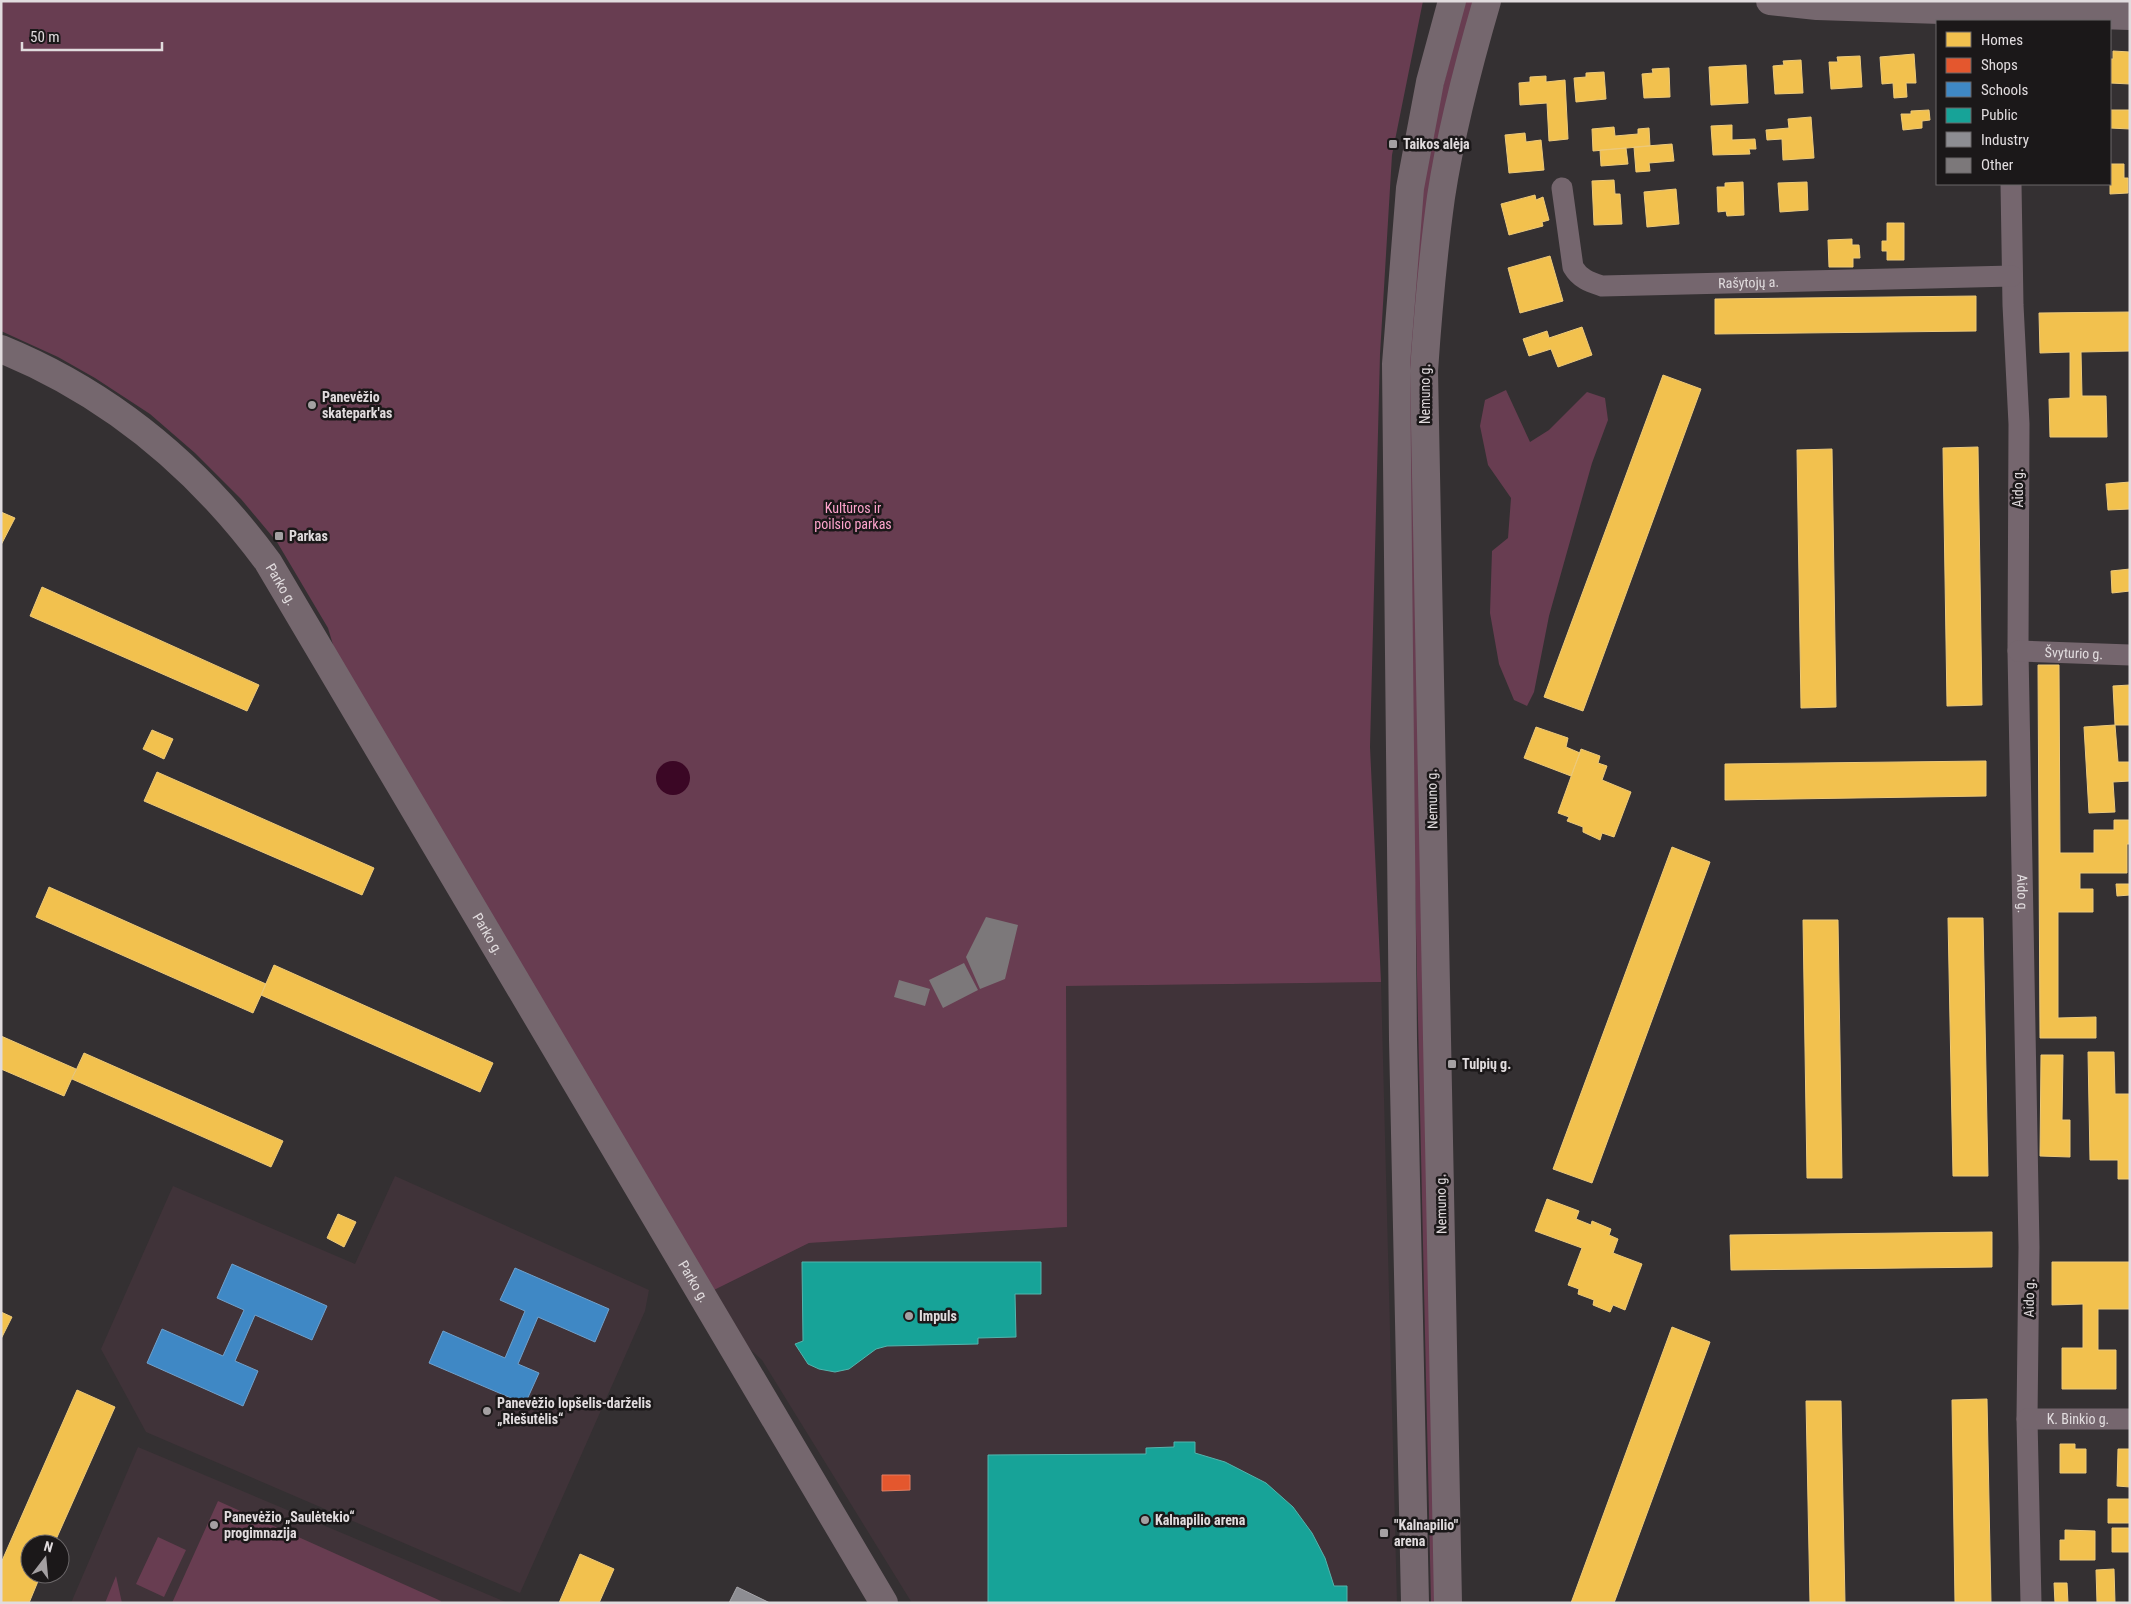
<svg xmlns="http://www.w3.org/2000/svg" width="2131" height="1604" font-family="'Roboto Condensed',sans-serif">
	<rect width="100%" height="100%" fill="#343032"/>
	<path fill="#403339" d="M1381,982l16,621h-485l-150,-243 -19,-17 -31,-52 97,-48 258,-16 -2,-241z
		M395,1176l254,114 -4,21 -125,282 -374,-161 -45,-83 72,-163 182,78z
		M138,1447l370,156h-437z"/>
	<path fill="#683d51" d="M1,1h1422l-31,154 -12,199 -10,393 11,235 -315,4 1,241 -258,16 -97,48 -375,-633 -9,-30 -51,-86 -36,-43 -46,-46 -45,-39 -55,-36 -37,-21 -57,-26z
		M1465,1h8l-40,172 5,1430h-7l-26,-1167c4,-93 6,-188 23,-280 9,-52 24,-103 37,-155z
		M1506,390l24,52 19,-12 38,-38 18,6 3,22 -16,43 -43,153 -15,76 -7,14 -13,-6 -15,-36 -9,-51 2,-62 16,-13 3,-40 -23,-33 -8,-39 5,-26z
		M218,1501l223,100 -1,2h-268z
		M158,1537l28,13 -22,47 -28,-13z
		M116,1576l6,27h-17z"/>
	<path fill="#3b0725" d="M656 778a17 17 0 1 1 34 0a17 17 0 1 1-34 0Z"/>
	<path fill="#f2c14e" stroke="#edc979" d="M2113,51l17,1v32l-20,-1v-24h3z
		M1914,54l2,29h-10l1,14 -13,1 -1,-15 -11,1 -2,-27z
		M1860,56l2,31 -31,2 -2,-27h9l-1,-5z
		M1801,60l2,33 -28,1 -2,-28 11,-1 -1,-4z
		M1746,65l2,38 -37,2 -2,-38z
		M1669,68l1,29 -26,1 -2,-24 11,-1 -1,-4z
		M1604,72l2,27 -30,3 -2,-24 12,-1v-4z
		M1546,76v6l19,-2 3,59 -19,2 -2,-38 -27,2 -1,-22 11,-1v-5z
		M1929,110l1,10 -8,1v7l-19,2 -2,-16h10v-3z
		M2110,110h20v19l-20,-1z
		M1811,117l3,41 -31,2 -1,-21 -15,1 -1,-10 23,-2 -1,-9z
		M1732,125v15l23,-1 1,10h-7l1,5 -37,1 -2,-29z
		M1614,127l1,9 23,-2v-5l11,-1 1,18 -57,5 -1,-22z
		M1525,133l1,9 15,-2 3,30 -35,3 -4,-38z
		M1672,144l2,17 -25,2 1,8 -14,1 -2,-25z
		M1626,148l2,16 -27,2 -1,-16z
		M2110,164h14v14h4v15l-18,1z
		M1614,180l1,14h5l2,30 -28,1 -2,-44z
		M1743,182l1,33 -17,1 -1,-5 -8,1 -1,-25h8v-4z
		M1807,182l1,28 -28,2 -2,-29z
		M1676,189l3,35 -32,3 -3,-35z
		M1535,195l1,5 7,-3 6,23 -7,2 1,4 -34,9 -8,-31z
		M1887,223h17v37h-17v-9h-5v-10h5z
		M1852,239v6h7l1,13h-7v9h-24l-1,-27z
		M1550,256l13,45 -43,12 -12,-45z
		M1976,296v35l-261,3v-35z
		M2130,312v39l-49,1 1,44h24l1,41h-57l-1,-38 21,-1v-46l-30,1 -1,-40z
		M1582,327l10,28 -34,12 -7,-18 -22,7 -6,-17 24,-8 2,7z
		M1663,375l38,14 -118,322 -39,-14z
		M1978,447l4,258 -35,1 -4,-258z
		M1832,449l4,258 -35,1 -4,-258z
		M2130,482v27l-22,1 -2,-26z
		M1,512l14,6 -14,27z
		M2130,569v22l-18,2 -1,-22z
		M42,587l217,98 -12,26 -217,-95z
		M2038,665h21l1,188h34v-23h20v-10h16v24h-3v29h-47v16h13v23h-35v106l38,-1v21h-56z
		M2130,685v40h-15l-2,-39z
		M2115,725l3,37h12v19l-17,1 2,30 -26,1 -5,-86z
		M1536,727l32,11 -2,9 14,6 -9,23 -47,-18z
		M152,730l21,9 -9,20 -21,-10z
		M1581,749l19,7 -2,7 9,3 -5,14 29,12 -17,45 -12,-4 -2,7 -17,-8v-5l-16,-6 2,-4 -11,-4z
		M1986,761v35l-261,4v-36z
		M157,772l217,96 -12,27 -218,-94z
		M1672,847l38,15 -118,321 -39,-14z
		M2116,884h14v11l-13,1z
		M49,887l217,97 -13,29 -217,-96z
		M1948,918h35l5,258h-35z
		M1803,920h35l4,258h-35z
		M274,965l219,98 -13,29 -219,-97z
		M1,1036l75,33 -12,27 -63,-27z
		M2088,1052h26l1,42h15v85h-12v-19h-28z
		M84,1053l199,88 -12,26 -199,-88z
		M2041,1055h22l-1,65h8v37l-30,-1z
		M1547,1199l32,12 -3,8 15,6 1,-4 19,8 -2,6 9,4 -5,14 29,11 -17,46 -12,-5 -3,7 -17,-7 1,-5 -16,-6 1,-5 -11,-4 14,-37 -47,-17z
		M338,1214l18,8 -12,25 -17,-9z
		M1992,1232v35l-261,3 -1,-35z
		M2052,1262h78v47h-32v41h18v39h-54v-41h21v-44l-31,1z
		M1,1312l11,5 -11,22z
		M1672,1327l38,15 -96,261h-43z
		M77,1390l38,17 -61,137h-24v30h11l-12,29h-28v-40z
		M1987,1399l4,204h-36l-3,-203z
		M1806,1401h35l4,202h-35z
		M2060,1444h15v5h11v24h-26z
		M2118,1449h12v38l-13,-1z
		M2108,1499h22v24h-22z
		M2112,1528h18v24h-18z
		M2065,1530l30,1v29h-35v-20h5z
		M580,1554l34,15 -15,34h-40z
		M2114,1569l1,34h-18l-1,-33z
		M2054,1583h13l1,20h-13z"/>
	<path fill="#e4572e" stroke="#e37f63" d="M882,1475h28v15l-28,1z"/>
	<path fill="#3f88c5" stroke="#70a1cc" d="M232,1264l95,42 -15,34 -57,-25 -20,46 23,10 -15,35 -96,-43 15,-34 61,27 21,-46 -27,-12z
		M515,1268l94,41 -14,33 -57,-25 -20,47 21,9 -14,31 -96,-41 14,-32 62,27 20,-47 -25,-11z"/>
	<path fill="#17a398" stroke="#54b4ad" d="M802,1262h239v32h-26l1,43 -38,1v6l-91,2 -11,3 -27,20 -14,3 -16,-3 -11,-5 -13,-20 8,-3z
		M1174,1442h21v11l30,9 41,21 27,24 19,26 13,25 9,28h13v17h-359v-148l158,-1v-6l28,-1z"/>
	<path fill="#8d8d92" stroke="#a6a5a9" d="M737,1587l33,16h-41z"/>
	<path fill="#7c787a" d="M986,917l32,8 -13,54 -25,10 -14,-32z
		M964,963l14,27 -35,18 -14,-28z
		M899,980l31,9 -5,17 -31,-9z"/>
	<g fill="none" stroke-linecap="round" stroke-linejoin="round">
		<g stroke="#75666e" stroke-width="21">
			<path id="s1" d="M2011,184l2,121 6,119 -1,227 11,596 -2,172 4,184"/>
			<path id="s2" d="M1562,188l11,79c7,12 17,15 29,19l410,-10"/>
			<path id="s3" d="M2018,651l112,4"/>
			<path id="s4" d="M2027,1419h103"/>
		</g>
		<g stroke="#75676e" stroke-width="28">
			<path d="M1770,1l47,5 313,10"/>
			<path id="s5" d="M1,349c110,45 197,118 267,213l616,1041"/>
			<path d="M1415,1603l-12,-564 -7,-675 14,-176 20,-106 22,-81"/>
			<path d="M1448,1603l-24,-1232c4,-58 9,-116 17,-174 10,-66 27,-131 46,-196"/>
		</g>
	</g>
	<g fill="#a4a0a2" stroke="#1b1819" stroke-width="2">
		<rect x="1388" y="139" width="10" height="10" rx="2.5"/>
		<circle cx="312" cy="405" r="5"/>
		<rect x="274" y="531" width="10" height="10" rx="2.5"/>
		<rect x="1447" y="1059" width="10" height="10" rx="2.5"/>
		<circle cx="909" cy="1316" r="5"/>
		<circle cx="487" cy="1411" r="5"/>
		<circle cx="1145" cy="1520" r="5"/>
		<circle cx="214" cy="1525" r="5"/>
		<rect x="1379" y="1528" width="10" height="10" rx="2.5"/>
	</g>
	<g text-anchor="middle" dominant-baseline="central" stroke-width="5" stroke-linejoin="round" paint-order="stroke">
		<g font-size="14" font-weight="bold" fill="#e1dcde" stroke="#1b1819" text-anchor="start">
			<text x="1403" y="144">Taikos alėja</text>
			<text x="322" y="397">Panevėžio<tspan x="322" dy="16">skatepark'as</tspan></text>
			<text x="289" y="536">Parkas</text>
			<text x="1462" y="1064">Tulpių g.</text>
			<text x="919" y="1316">Impuls</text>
			<text x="497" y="1403">Panevėžio lopšelis-darželis<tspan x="497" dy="16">„Riešutėlis“</tspan></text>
			<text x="224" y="1517">Panevėžio „Saulėtekio“<tspan x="224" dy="16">progimnazija</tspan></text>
			<text x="1155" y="1520">Kalnapilio arena</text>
			<text x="1394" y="1525">"Kalnapilio"<tspan x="1394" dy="16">arena</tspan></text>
		</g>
		<g font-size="14" fill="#e1dcde" stroke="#1b1819">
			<text stroke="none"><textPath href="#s2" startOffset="262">Rašytojų a.</textPath></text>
			<text transform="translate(1425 394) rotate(-90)">Nemuno g.</text>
			<text transform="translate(2018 488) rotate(-90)">Aido g.</text>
			<text stroke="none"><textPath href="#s5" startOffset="372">Parko g.</textPath></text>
			<text stroke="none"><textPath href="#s3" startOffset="56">Švyturio g.</textPath></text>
			<text transform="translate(1432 799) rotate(-91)">Nemuno g.</text>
			<text stroke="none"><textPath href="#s1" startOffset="710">Aido g.</textPath></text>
			<text stroke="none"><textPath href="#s5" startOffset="778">Parko g.</textPath></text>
			<text transform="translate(1441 1204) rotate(-91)">Nemuno g.</text>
			<text stroke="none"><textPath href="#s5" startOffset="1182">Parko g.</textPath></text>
			<text transform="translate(2029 1298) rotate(-89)">Aido g.</text>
			<text stroke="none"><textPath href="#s4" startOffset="51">K. Binkio g.</textPath></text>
		</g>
		<g font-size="14" fill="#fea5cd" stroke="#1b1819">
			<text x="853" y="508">Kultūros ir<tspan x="853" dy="16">poilsio parkas</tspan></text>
		</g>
	</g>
	<rect width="2131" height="1604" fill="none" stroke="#e1dcde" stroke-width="5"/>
	<rect x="1936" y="20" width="175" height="165" fill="#1b1819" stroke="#6a6668"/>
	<rect x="1946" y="32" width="25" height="15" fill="#f2c14e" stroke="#6a6668"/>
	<text x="1981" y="45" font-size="15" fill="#e1dcde">Homes</text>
	<rect x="1946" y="58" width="25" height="15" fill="#e4572e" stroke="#6a6668"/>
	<text x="1981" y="70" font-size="15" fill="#e1dcde">Shops</text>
	<rect x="1946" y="82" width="25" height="15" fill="#3f88c5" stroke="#6a6668"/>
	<text x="1981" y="95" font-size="15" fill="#e1dcde">Schools</text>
	<rect x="1946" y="108" width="25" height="15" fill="#17a398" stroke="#6a6668"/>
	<text x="1981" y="120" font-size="15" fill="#e1dcde">Public</text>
	<rect x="1946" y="132" width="25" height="15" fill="#8d8d92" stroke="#6a6668"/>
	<text x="1981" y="145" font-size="15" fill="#e1dcde">Industry</text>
	<rect x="1946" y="158" width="25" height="15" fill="#7c787a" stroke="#6a6668"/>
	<text x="1981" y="170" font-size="15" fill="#e1dcde">Other</text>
	<g transform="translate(45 1559) rotate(16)"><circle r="24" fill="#1b1819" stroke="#6a6668"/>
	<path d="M0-4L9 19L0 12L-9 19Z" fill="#a4a0a2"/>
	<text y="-8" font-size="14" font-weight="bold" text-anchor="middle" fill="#e1dcde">N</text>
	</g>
	<path d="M22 42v8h140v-8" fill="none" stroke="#e1dcde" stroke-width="2.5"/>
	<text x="30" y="42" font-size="15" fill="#e1dcde" stroke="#1b1819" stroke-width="4" paint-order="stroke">50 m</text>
</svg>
